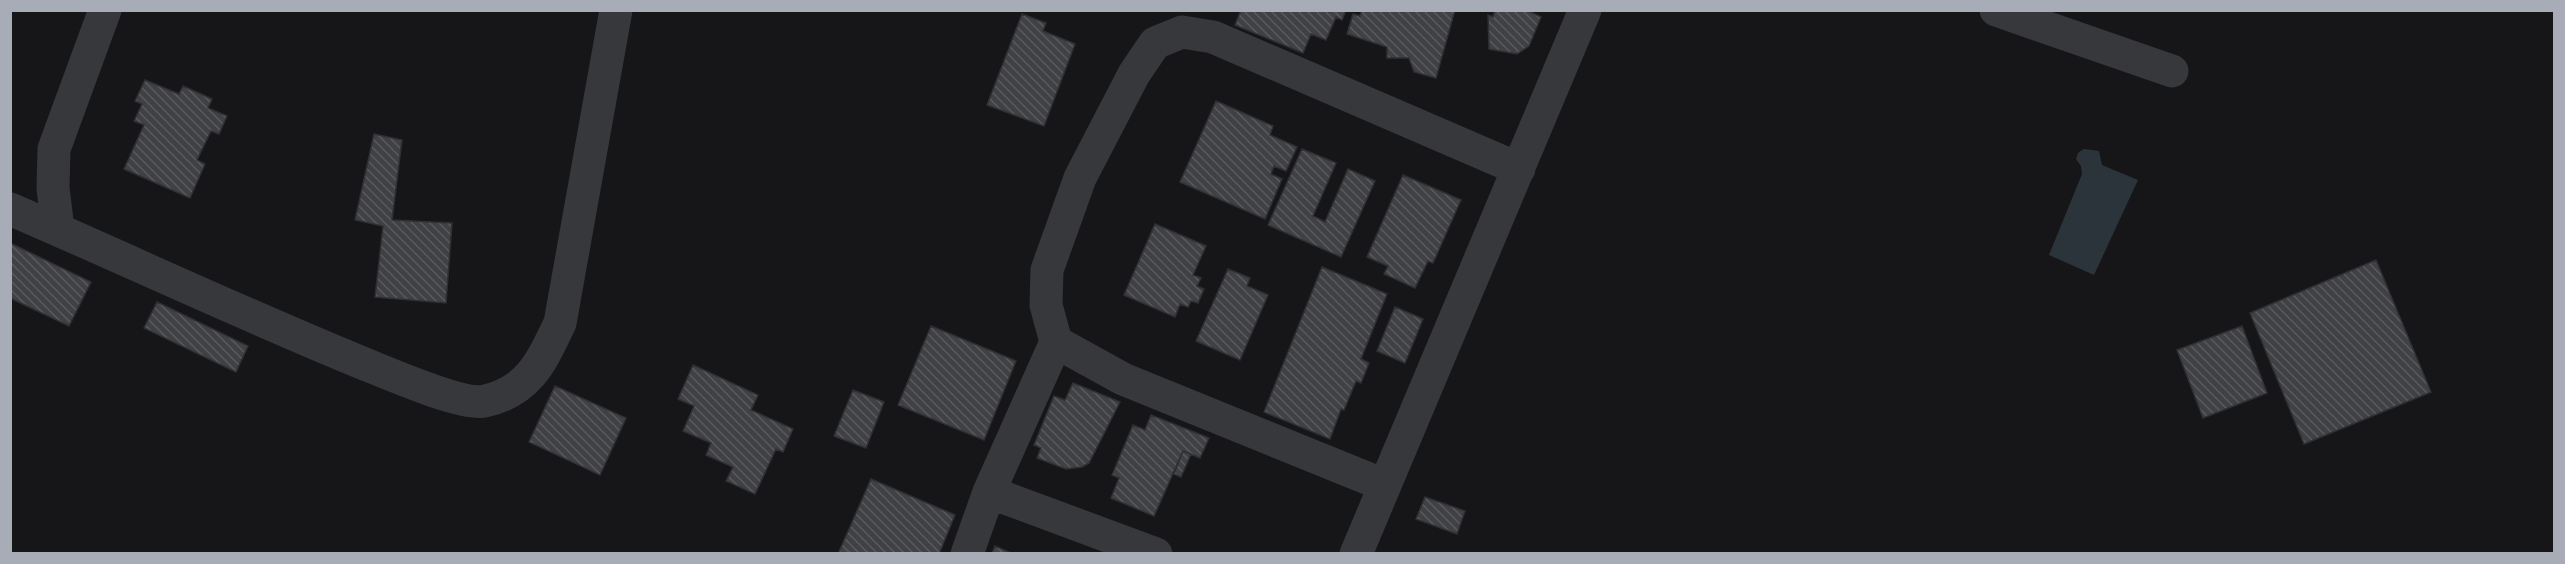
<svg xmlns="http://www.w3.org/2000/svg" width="2565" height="564" font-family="'PT Sans',sans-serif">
	<defs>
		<pattern id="building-back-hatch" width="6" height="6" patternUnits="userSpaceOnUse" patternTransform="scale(1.5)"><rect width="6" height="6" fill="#404145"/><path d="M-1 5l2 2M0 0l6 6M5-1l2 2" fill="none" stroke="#595a5e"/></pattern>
	</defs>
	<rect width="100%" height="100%" fill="#161618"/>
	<path fill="#2c343b" d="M2084,149l15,2 3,14 36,15 -44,95 -45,-20 33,-81 -1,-8 -5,-7 2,-6z"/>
	<path fill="url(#building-back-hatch)" stroke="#303034" stroke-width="1.5" d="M1241,10h105l-4,10 -6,-3 -10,23 -15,-6 -8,19 -68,-28z
		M1362,10h93l-19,68 -22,-6 -5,-14h-22v-11l-40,-13 6,-20 7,2z
		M1495,10h31l15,7 -12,29 -12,8 -28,-5 -1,-34 5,2z
		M1022,14l24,9 -3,8 32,13 -31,82 -57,-21z
		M145,80l34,14 4,-8 29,13 -4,9 19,8 -8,18 -8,-3 -14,29 8,4 -15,34 -66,-29 20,-44 -10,-4 8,-17 -7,-3z
		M1216,101l57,25 -3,9 27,12 -11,24 -12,-5 -3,8 11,5 -17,40 -85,-37z
		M374,134l28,6 -10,80 60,3 -6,80 -71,-6 8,-71 -28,-6z
		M1302,149l34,14 -23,53 12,6 23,-53 27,12 -34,76 -73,-32z
		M1403,175l58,25 -28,63 -5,-2 -13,27 -31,-14 4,-8 -21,-9z
		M1155,224l51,22 -13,29 8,3 -4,8 7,3 -6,14 -7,-2 -3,6 -8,-3 -5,13 -51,-22z
		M10,243l81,39 -22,44 -59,-28z
		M2376,260l55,132 -127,52 -54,-131z
		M1322,267l65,27 -26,65 8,4 -8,20 -5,-2 -12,29 -3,-1 -11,30 -66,-27z
		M1228,269l22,9 -3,8 21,9 -28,65 -44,-19z
		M157,302l91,44 -12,26 -92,-44z
		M1395,307l28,12 -18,44 -28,-12z
		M931,326l85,35 -32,79 -86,-35z
		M2242,326l25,67 -64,25 -26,-68z
		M693,365l65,30 -7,15 42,19 -10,23 -7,-3 -21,45 -29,-13 7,-14 -27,-12 5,-12 -28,-12 11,-25 -16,-7z
		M1073,383l47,19 -31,61 -7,4 -16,2 -29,-11 4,-10 -7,-3 20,-49 11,4z
		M555,386l71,32 -26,57 -71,-33z
		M853,390l31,12 -18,46 -32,-12z
		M1151,415l58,23 -9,20 -17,-7 -29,65 -43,-18 8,-20 -7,-3 21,-50 12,5z
		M1183,451l8,3 -10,23 -7,-3z
		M871,479l84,36 -16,39h-101z
		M1425,497l40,14 -8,23 -41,-15z
		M995,546l18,8h-21z"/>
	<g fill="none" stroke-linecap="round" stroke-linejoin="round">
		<path stroke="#37383c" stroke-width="33" d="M1996,10l176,61
			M10,209c123,53 243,110 367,160 23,9 87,37 108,32 45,-10 57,-41 75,-78l56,-313
			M58,229l-5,-41 1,-39 51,-139
			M1384,485l-261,-106 -67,-37 -10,-37 1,-35 33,-92 54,-104 21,-31 27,-11 31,5 306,132
			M989,492l167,62
			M967,554l22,-62 67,-150
			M1356,554l229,-544"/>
	</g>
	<rect width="2565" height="564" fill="none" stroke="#a8acb7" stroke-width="24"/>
</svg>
